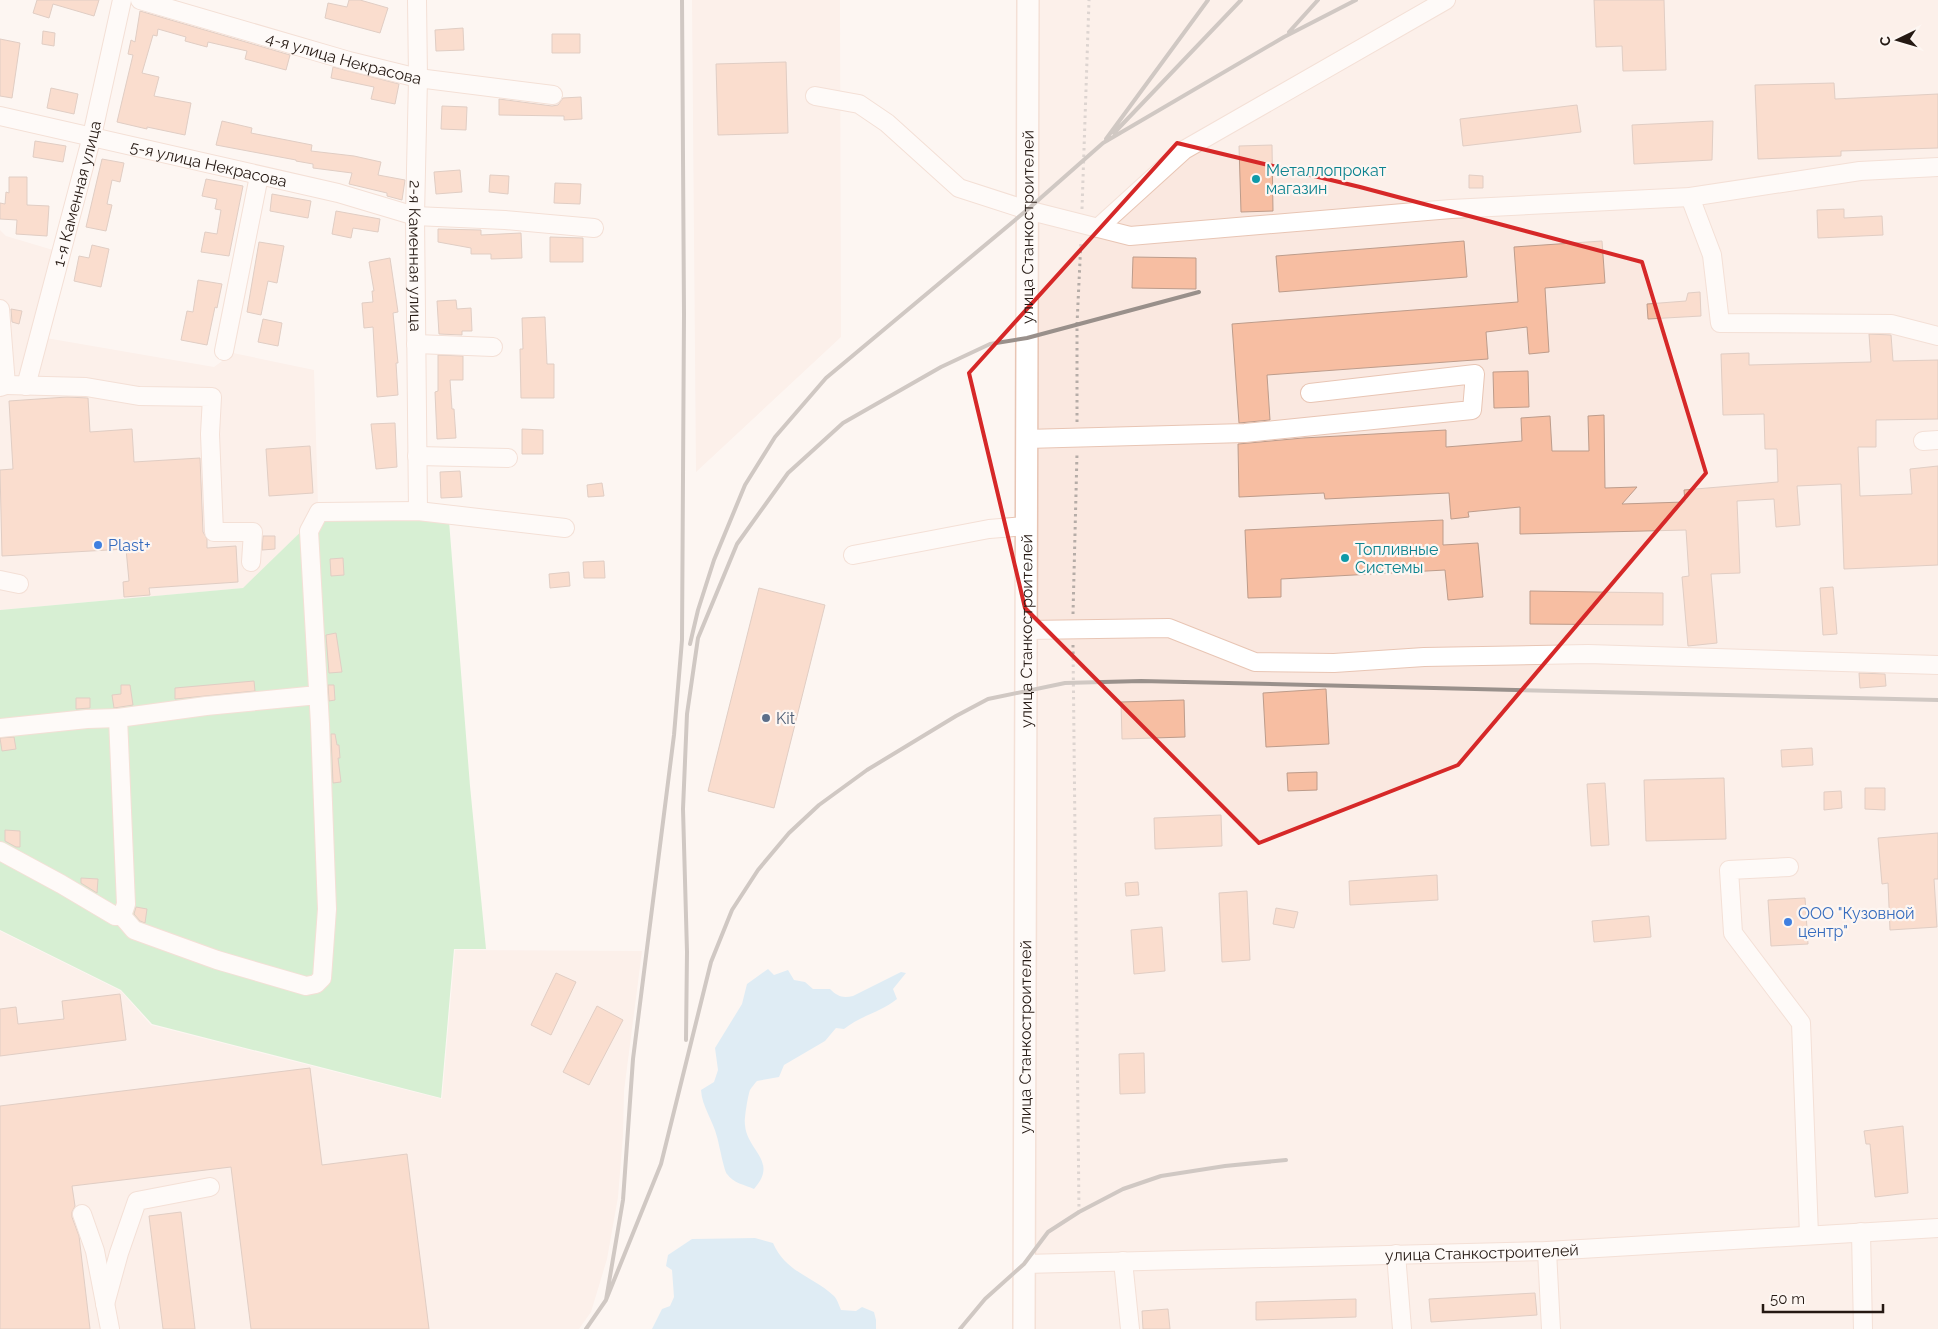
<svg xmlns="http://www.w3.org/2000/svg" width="1938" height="1329" font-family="Raleway,sans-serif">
	<rect width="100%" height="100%" fill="#fdf6f2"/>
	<path fill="#fae8e0" d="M692,0h148l1,337 -145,135z
		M1038,0h900v1329h-902z
		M0,230l6,6 47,14 -7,88 168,29 19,-14 81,17 4,135 -4,14 -70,69 -244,22z
		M0,931l121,60 30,34 291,74 13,-149 187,1 -18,140 -1,44 -5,62 -11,62 -16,53 -12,17h-579z"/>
	<path fill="#a8e7ad" d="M398,516l51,5 21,265 16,163h-32l-13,149 -289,-74 -31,-34 -121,-60v-320l243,-22 71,-69z"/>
	<path fill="#bae1f7" d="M768,969l6,6 14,-5 6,10 11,2 8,7h17c8,8 13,9 23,7l48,-24 5,1 -13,16 4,10c-16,13 -37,17 -53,30l-8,-1 -11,13 -41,24 -5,12 -22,4c-2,2 -5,6 -7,9 -2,5 -6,29 -5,35 2,26 34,36 9,64 -9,-4 -21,-6 -27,-15 -3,-3 -8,-31 -10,-37 -4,-17 -15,-30 -16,-47l13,-8 4,-12 -3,-22 27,-44 5,-20z
		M755,1238l18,5c13,30 40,33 61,53 3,3 5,9 7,14l15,1 6,-4 12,5 2,8v9h-224l10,-20 8,-3 4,-9 -2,-27 -6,-4 2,-11 24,-16z"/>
	<path fill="#f7bea2" stroke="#bd9c8b" d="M37,0h62l-5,16 -41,-12 -4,14 -16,-5z
		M349,0h11l28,8 -8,25 -55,-15 3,-15 19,4z
		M1594,0h70l2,70 -43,1 -1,-25 -26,1z
		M140,11l150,44 -4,15 -41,-11 2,-8 -39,-9 -1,5 -22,-6 1,-4 -28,-8 -1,7 -4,-1 -11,38 17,4 -5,19 37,7 -6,32 -38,-8v2l-30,-7 16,-67 -5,-1 3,-14 4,2z
		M463,28l1,22 -28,1 -1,-21z
		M43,31l12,2 -1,13 -12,-2z
		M552,34h28v19h-28z
		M0,39l20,4 -8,55 -12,-2z
		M786,62l2,71 -70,2 -2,-71z
		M333,67l66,17 -4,20 -24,-5 3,-12 -43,-9z
		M1834,83l1,16 103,-5v54l-97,3v5l-83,3 -3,-74z
		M51,88l27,6 -4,20 -27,-6z
		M581,97l1,22 -18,1v-4l-65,-1v-16l53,7 6,-1 5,-7z
		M1577,105l4,27 -118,14 -3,-27z
		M442,106l25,1 -1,23 -25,-1z
		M222,121l30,7 -1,5 61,12 -1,6 43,5 27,6 -3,13 27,5 -3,20 -15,-4v-3l-38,-9 3,-11 -39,-5v-4l-17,-3v-1l-80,-15z
		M1713,121l-1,39 -78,4 -2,-39z
		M35,141l31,5 -3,16 -30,-5z
		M1272,145l1,66 -32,1 -2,-66z
		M102,159l22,4 -4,19 -8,-2 -5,24 5,1 -6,26 -20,-4z
		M460,170l2,22 -26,2 -2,-22z
		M490,175l19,1 -1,18 -19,-2z
		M1469,175l14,1v12h-14z
		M9,177h18v28l22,1 -2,30 -31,-2 1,-14 -17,-1v-16l5,1 1,-12 3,1z
		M206,179l37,7 -14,70 -28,-4 4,-20 12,2 4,-24 -6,-1 2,-10 -15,-3z
		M555,183l26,1 -1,20 -26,-1z
		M272,194l39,7 -3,17 -38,-7z
		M1844,209v9l38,-2 1,19 -65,3 -1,-28z
		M336,211l44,8 -2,13 -25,-4 -2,10 -19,-4z
		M438,229l43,1v5l40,-2 1,25 -31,1v-5h-20v-6l-33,-6z
		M550,237l33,1v24h-33z
		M1464,241l3,36 -188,15 -3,-36z
		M1602,241l3,42 -60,5 4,64 -20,2 -2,-27 -41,5 2,27 -221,16 3,45 -31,3 -7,-99 286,-22 -4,-55z
		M259,242l25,4 -7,37 -9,-2 -7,34 -14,-3z
		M92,245l17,4 -8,38 -27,-6 5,-25 10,2z
		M1133,257l63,1v31l-64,-1z
		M390,258l8,54 -5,1 5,50h-2l2,32 -21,2 -4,-70 -9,1 -2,-25 11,-1 -1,-11h2l-5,-29z
		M198,280l24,4 -5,24 -2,-1 -8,38 -26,-5 6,-29 6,1z
		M1700,292l1,24 -53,3 -1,-15 39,-3 2,-8z
		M456,300l1,9 14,-1 1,23h-10v4l-23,-1 -2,-33z
		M11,309l11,2 -3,13 -7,-2z
		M545,317l2,47h7v34h-33l-1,-49h3l-1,-31z
		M263,319l19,4 -4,23 -20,-4z
		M1869,334l22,1 2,26 45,-1v59l-62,1v27h-18l2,49 52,-2 -2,-25 28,-3v99l-94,4 -3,-85 -44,2 3,39 -24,2 -2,-28 -37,2 3,72 -29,1 6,69 -29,3 -6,-69 7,-1 -3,-46 -166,4v-27l-52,5 1,5 -18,2 -2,-26 -124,6 -1,-6 -85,4 -1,-53 65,-6 143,-8v17l76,-6 -1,-23 29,-2 2,35h37l-1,-35 16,-1 1,73 32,-1 -15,17 63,-2 -1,-12 94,-8 -1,-33h-12l-1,-35 -41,1 -2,-61 28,-1v12l122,-3z
		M438,355l25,1v24h-13l2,29h2l2,29 -19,1 -2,-47 3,-1z
		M1528,371l1,36 -35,1 -1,-36z
		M67,397l21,1 2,34 42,-3 2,33 66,-4 3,74 4,7v9l29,-2 2,36 -89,6 1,7 -26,2 -1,-15 6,-1 -3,-32 -124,7 -2,-86 13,-1 -4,-68z
		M395,423l2,44 -21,2 -5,-45z
		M522,429l21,1v24h-21z
		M310,446l3,47 -44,3 -3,-47z
		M460,471l2,26 -21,1 -1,-26z
		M602,483l2,13 -16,1 -1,-12z
		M1443,520v25l35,-2 5,54 -35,3 -3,-30 -164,9v18l-33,1 -3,-68z
		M263,536h12v13l-13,1z
		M343,558l1,17 -13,1 -1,-17z
		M604,561l1,17h-21l-1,-16z
		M569,572l1,14 -20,2 -1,-14z
		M1833,587l4,47 -14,1 -3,-47z
		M759,588l66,17 -51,203 -66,-17z
		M1530,591l133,2v32l-133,-1z
		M336,633l6,39 -13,1 -3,-38z
		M1859,673l26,1 1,12 -26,2z
		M254,681l1,10 -80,8v-11z
		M121,685h9l3,20 -19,3 -2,-13 9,-1z
		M328,685h6l1,15 -6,1z
		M1326,689l3,55 -63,3 -3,-54z
		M76,698h14v10l-14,1z
		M1184,700l1,37 -63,2 -1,-37z
		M331,734h4l2,11h2l1,13h-2l3,24 -8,1z
		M14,737l2,12 -14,2 -2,-13z
		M1812,748l1,17 -31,2 -1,-17z
		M1317,772v18l-29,1 -1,-18z
		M1724,778l2,61 -80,2 -2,-61z
		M1605,783l4,62 -18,1 -4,-62z
		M1865,788h20v22l-20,-1z
		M1841,791l1,17 -18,2v-18z
		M1221,815l1,31 -67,3 -1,-31z
		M5,830l15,1v16h-4l-11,-6z
		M1938,833v46h-4l3,48 -47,3 -2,-47 -6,1 -4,-46z
		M1437,875l1,25 -88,5 -1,-24z
		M81,878l17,1 -1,14 -16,-10z
		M1138,882l1,13 -13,1 -1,-13z
		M1247,891l3,69 -28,2 -3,-69z
		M1805,898l3,46 -37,2 -3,-46z
		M136,907l11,2 -2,14 -5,-2 -6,-7z
		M1276,908l22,4 -4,16 -21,-4z
		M1649,916l2,21 -57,5 -2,-21z
		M1162,927l3,44 -31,3 -3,-44z
		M556,973l20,9 -25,53 -20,-10z
		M120,994l6,46 -126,16v-47l16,-2 2,17 46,-5 -2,-18z
		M597,1006l26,14 -34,65 -26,-13z
		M1144,1053l1,40 -25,1 -1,-40z
		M310,1068l12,97 85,-11 22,175h-178l-20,-162 -159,19 3,20 -3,6v5l7,19 11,93h-90v-223z
		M1903,1126l5,67 -33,4 -5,-53h-4l-2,-13z
		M181,1212l14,117h-32l-14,-113z
		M1535,1293l2,22 -106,7 -2,-23z
		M1356,1299v18l-100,3v-18z
		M1168,1309l2,20h-27l-1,-18z"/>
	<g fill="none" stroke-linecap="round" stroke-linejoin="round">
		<defs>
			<g id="minor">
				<path id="s1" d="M140,0l209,61 69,17 135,17"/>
				<path id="s2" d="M417,0l1,78 -3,138 3,295"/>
				<path d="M815,96l44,8 28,19 72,65 68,22 103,26 321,-27 239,-12 170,-26 78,-4"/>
				<path id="s3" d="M0,116l338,77 77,23 90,4 89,8"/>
				<path d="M1690,197l22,58 8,68 171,1 47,12"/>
				<path d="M1098,228l86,-78 262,-150"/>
				<path d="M0,309l6,76 -6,2"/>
				<path d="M416,344l77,3"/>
				<path d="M224,351l35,-175"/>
				<path d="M6,385l80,2 53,9 73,1 -2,37 4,98h39l-2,30"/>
				<path id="s4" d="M26,386l66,-250 30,-136"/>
				<path d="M1026,439l219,-6 227,-23 3,-36 -165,19"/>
				<path d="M1923,441l15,-1"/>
				<path d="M417,456l91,2"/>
				<path d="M853,555l136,-26 37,-3"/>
				<path d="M0,580l19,4"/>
				<path d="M1026,630l143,-2 86,34 79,1 90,-6 164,-3 350,11"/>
				<path d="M318,695l-112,11 -88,12 8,186 -4,12 12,14 83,30 89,26 10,-2 6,-6 5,-69 -7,-185 -11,-193 10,-19 99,-1 147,17"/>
				<path d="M0,728l87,-9 31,-1"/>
				<path d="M0,851l61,33 54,32h7"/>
				<path d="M1789,867l-60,3 4,63 68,90 8,212"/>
				<path d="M82,1214l13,37 15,78"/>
				<path d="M1861,1232l2,97"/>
				<path d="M1547,1251l4,78"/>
				<path d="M1396,1254l6,75"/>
				<path d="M1123,1261l7,68"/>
				<path id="s5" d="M1024,1264l523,-13 391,-23"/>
				<path d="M105,1304l14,-51 18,-52 73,-14"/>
			</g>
			<g id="major">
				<path id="s6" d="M1024,1329l4,-1329"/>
			</g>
		</defs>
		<use href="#minor" stroke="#e8c5b4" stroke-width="20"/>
		<use href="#major" stroke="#e8c5b4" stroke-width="24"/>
		<path stroke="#b5aca7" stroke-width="3" stroke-dasharray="2.5 4" stroke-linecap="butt" d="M1082,209l7,-209
			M1077,422v-98l4,-84
			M1073,614l4,-161
			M1073,645l6,567"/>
		<use href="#minor" stroke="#fff" stroke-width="18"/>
		<use href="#major" stroke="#fff" stroke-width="21"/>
		<path stroke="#99908b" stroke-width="4" d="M1289,32l29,-32
			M1114,133l127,-133
			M1106,139l102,-139
			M690,644l8,-34 16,-50 31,-75 30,-48 51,-59 201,-168 76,-67 181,-106 72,-37
			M686,1040l1,-88 -4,-143 4,-95 11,-76 39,-94 51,-71 55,-50 98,-56 49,-23 37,-6 172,-46
			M606,1300l55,-136 50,-202 21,-52 26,-40 31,-37 30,-28 48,-35 89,-54 32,-17 77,-16 76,-2 797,19
			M586,1329l20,-29 17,-100 10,-141 41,-324 8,-95 2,-326 -2,-314
			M960,1329l25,-30 39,-35 24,-32 31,-20 44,-23 38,-13 64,-10 61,-6"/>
	</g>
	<path d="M0 0H1938V1329H0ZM1177,143l183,44 282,75 64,211 -248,292 -199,78 -234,-235 -56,-235z" fill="#fdf6f2" fill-opacity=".55" fill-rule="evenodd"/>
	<path fill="none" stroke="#d62828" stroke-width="4" stroke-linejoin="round" d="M1177,143l183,44 282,75 64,211 -248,292 -199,78 -234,-235 -56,-235z"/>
	<g fill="#0f9aa8" stroke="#fdf6f2" stroke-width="2">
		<circle cx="1256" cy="179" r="5"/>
		<circle cx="1345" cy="558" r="5"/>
	</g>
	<g fill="#3f7fe0" stroke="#fdf6f2" stroke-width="2">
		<circle cx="98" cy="545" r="5"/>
		<circle cx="1788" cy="922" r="5"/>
	</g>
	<circle fill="#5c6f8a" stroke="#fdf6f2" stroke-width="2" cx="766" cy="718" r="5"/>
	<g text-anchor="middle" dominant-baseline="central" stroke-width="4.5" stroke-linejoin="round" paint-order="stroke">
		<g font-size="16" fill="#251913" stroke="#fdf6f2">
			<text stroke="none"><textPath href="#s1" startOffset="212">4-я улица Некрасова</textPath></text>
			<text stroke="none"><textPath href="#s3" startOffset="214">5-я улица Некрасова</textPath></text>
			<text stroke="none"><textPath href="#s4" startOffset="199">1-я Каменная улица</textPath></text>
			<text stroke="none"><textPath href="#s6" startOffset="1102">улица Станкостроителей</textPath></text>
			<text stroke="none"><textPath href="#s2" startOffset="256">2-я Каменная улица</textPath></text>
			<text stroke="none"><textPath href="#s6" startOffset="698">улица Станкостроителей</textPath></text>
			<text stroke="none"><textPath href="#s6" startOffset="292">улица Станкостроителей</textPath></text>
			<text stroke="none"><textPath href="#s5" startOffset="458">улица Станкостроителей</textPath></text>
		</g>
		<g font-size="16" fill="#0d838f" stroke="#fdf6f2" text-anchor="start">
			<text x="1266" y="170">Металлопрокат<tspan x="1266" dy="18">магазин</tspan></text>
			<text x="1355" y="549">Топливные<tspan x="1355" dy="18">Системы</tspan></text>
		</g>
		<g font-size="16" fill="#366cbe" stroke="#fdf6f2" text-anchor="start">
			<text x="108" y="545">Plast+</text>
			<text x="1798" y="913">ООО "Кузовной<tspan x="1798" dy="18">центр"</tspan></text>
		</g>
		<g font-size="16" fill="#4e5e75" stroke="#fdf6f2" text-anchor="start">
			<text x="776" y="718">Kit</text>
		</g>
	</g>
	<g transform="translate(1898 40) rotate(265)" stroke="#fdf6f2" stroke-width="4" paint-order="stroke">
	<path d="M0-4L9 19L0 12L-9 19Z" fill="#251913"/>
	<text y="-8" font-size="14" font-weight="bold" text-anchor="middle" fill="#251913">С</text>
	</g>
	<path d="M1763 1304v8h120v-8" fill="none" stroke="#251913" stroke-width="2.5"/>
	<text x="1770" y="1304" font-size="15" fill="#251913" stroke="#fdf6f2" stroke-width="4" paint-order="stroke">50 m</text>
</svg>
